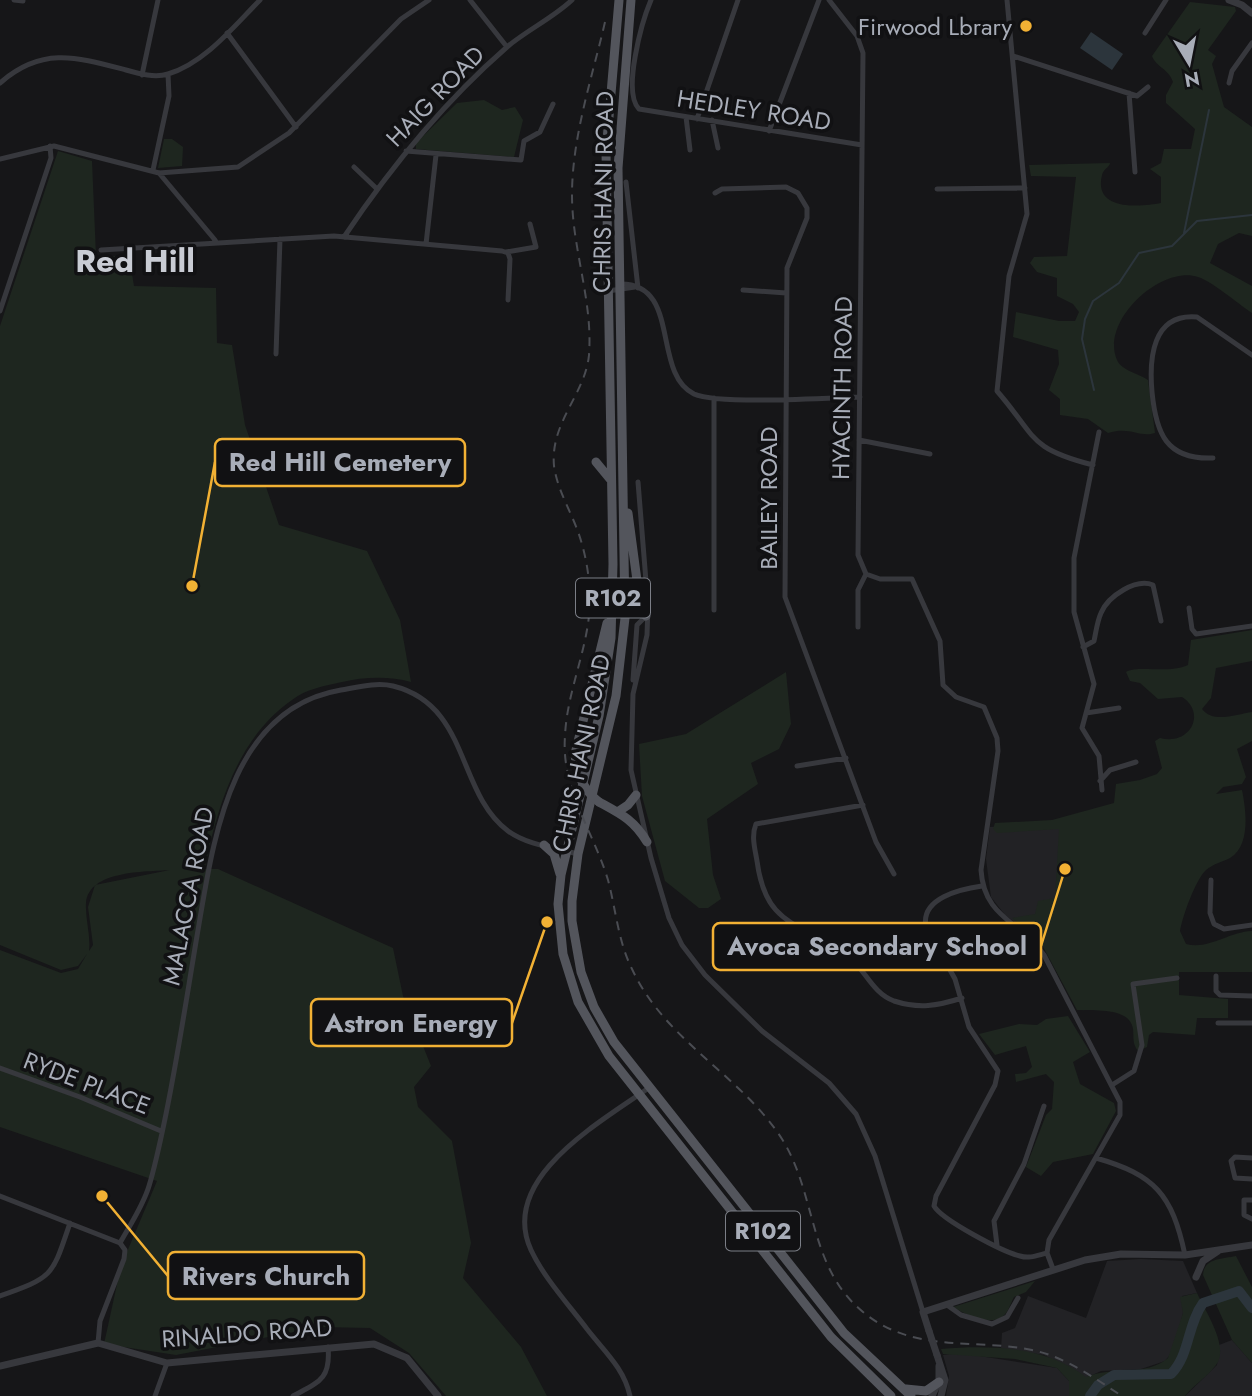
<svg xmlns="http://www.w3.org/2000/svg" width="1252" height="1396" font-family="Jost,sans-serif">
	<rect width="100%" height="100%" fill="#161618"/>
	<path fill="#222225" d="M1079,814l44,98 -100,17 -18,-14 -14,-18 -5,-38 4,-32 64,-5z
		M1141,1259l42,2 14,32 -15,3 1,17 -10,38 -8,10 -24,8 -40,2 -15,7 -42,-23 -43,-6 1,-16 13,-5 13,-32 58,22 21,-57z
		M1232,1340l20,23v33h-67l32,-31 2,-20z
		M960,1353l97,15 12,13v15h-123l3,-20 -6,-21z"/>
	<path fill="#1e261f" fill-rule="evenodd" d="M1190,2l45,5 1,4 -28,39 8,6 -4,8 12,43 28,20v109l-13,-3 -21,11 -8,19 42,23v27c-15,-10 -39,-31 -54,-36 -38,-12 -98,45 -81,83 5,11 21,13 31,20l7,53c-16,5 -24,-7 -47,0l-20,-14 -28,-4v-16l-11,-9 10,-26 -1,-14 -45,-13 3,-25 43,9h16l4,-9 -6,-8 -16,-8v-18l-20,-6 -7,-9 4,-6 33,-1 9,-79 -45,-1 -2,-11 81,-2c-1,5 -6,5 -8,12 -9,36 38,32 59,28v-26l-11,-8 11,-6 3,-14h27l4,-20 -29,-26v-8l7,-13c-4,-13 -17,-15 -21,-26z
		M484,100l18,10 13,-3 8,13 -9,37 -98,-8v-6l41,-40z
		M164,139h8l11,8 -1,19 -24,2z
		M58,151l34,10 4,95h33l5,30 82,2 1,55 15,2 13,80 34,100 88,26 33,69 11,62c-22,-6 -47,-5 -69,0 -18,4 -36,7 -50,18 -54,37 -75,107 -87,167l-23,2h36l175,79 10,48 28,70 -17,21 4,20 34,34 19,102 -8,35 58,69 26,49h-101l-37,-43 -39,-25 -50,-1 -144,28 -72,-11 17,-78 36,-85 -157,-54v-177l61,23 17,-4 9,-15 -9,12 -17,4 -61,-25v-619zM170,870l-75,15 -7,22 5,38 -4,6c2,-16 -4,-32 -3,-48 3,-33 59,-31 84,-33z
		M1252,630v31l-36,7 -5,30 -9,11c11,15 35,5 50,3v29l-15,8 9,28 -4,7 -19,3 -7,7 26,-4c4,20 9,55 -12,68 -8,4 -17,6 -24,12 -11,11 -23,45 -26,61l6,13c23,6 42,-12 66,-13v41h-73v23l49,4v19h-31l-2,17 -42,-3 -4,3 -2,12 -9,4c-6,-8 -4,-13 -5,-22 -3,-22 -39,-18 -56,-19l-36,-67 -29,-25 23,-4 3,-13 17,-3 4,-69 -62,4 -4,-4 2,-6 57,-3 62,-17 2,-19 24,-4 17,-6 5,-6 -7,-27 5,-3c30,8 47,-25 22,-41l-24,2 -18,-16 -10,-2 -4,-9c12,-7 43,2 62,-7l3,-25z
		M786,672l5,52 -12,25 -28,14 7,21 -51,35 6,56 8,24 -13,9h-9l-34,-27 -23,-85 -3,-52 47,-10z
		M1068,1016l22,36 -17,10 7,22 34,19 2,8 -23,43 -40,8 -12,14 -15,-9 20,-52 6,-6 2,-27 -8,-8 -30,8 -1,-8 11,-1 6,-6 -6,-21 -31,9 -16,-21 40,-10 18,1 9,-6z
		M1236,1256l16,31v76l-20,-23 -29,-65c1,-17 19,-16 33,-19z
		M1035,1281l-9,11 -12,5c-4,7 -5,15 -12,20 -12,9 -38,-3 -49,-10z
		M1197,1293c8,18 33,54 19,72 -8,11 -22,20 -31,31h-116v-15l-12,-13 -42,-9 -72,-5 -2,-5c49,-4 105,-3 145,28 26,-11 60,0 82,-19l15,-45 -3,-16z"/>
	<path fill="#2c353c" d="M1091,32l32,22 -11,16 -32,-22z"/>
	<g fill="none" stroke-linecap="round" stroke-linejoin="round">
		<path stroke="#2c353c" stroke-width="2" d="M1184,233l25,-123
			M1094,390l-12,-51 3,-20 8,-18 26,-18 20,-30 33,-7 25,-25 55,-6"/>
		<path stroke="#2c353c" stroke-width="10" d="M1090,1396l8,-11 16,-10 57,-1c19,-19 16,-49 32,-71l36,-12 13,17"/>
		<path stroke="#37383d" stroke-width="5" d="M14,0l9,1
			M470,0l37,47
			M651,0c-9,21 -29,92 -12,109l223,36
			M829,0l28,36 6,17 -5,502 8,19
			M1007,0l20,214 -18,62 -12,115c40,46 30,57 96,74
			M227,33l69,94
			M1145,33l21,-33
			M1013,56l124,40 11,-9
			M142,75l16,-75
			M0,83c42,-37 77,-26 126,-13 14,4 29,8 42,4 37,-11 66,-48 92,-74
			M1229,83l3,-12 20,-28
			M1129,93l6,79
			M686,117l4,33
			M697,119l41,-119
			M712,120l6,28
			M769,131l50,-131
			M406,151l115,9 3,-19 16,-9 13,-28
			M0,159l54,-13 105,27 79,-6 51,-34 112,-114 28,-19
			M354,167l22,21
			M153,170l16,-74 -1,-22
			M159,173l56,67
			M626,182l12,106
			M937,189l88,-1
			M715,193l7,-4 64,-2 12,6 9,15v10l-20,50 -2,329 91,245 18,32
			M344,237c46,-69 100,-135 163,-190 20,-17 46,-29 65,-47
			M426,244l10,-89
			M101,250l233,-14 168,15 6,2 2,6 -2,41
			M506,252l30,-5 -6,-23
			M619,284c63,-2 32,89 75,110 24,11 134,4 166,3
			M743,290l43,3
			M608,291l27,-4
			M0,311l51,-153 -1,-12
			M276,354l4,-115
			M1099,432l-25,126v54l20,72 -12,44 17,28 3,34
			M859,440l71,14
			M1213,458c-47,2 -57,-25 -61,-66 -3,-33 0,-79 45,-75l55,38
			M638,482l10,124 -1,29 -14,59 -2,76 20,88 18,60 13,27 23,30 57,56 67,52 27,31 19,42 48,156
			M866,574l14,5h32l28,62 3,44 13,12 28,10 13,31 1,13 -17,119c3,48 39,51 63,85l76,147v13l-71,125 -2,13 6,16
			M1189,608l3,21 4,5 56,-8
			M714,610v-212
			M858,627v-37l8,-16
			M1083,647l11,-6c2,-9 3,-19 7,-28 7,-17 35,-35 52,-28l8,36
			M633,680l4,-55 9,-9
			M1086,713l33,-5
			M797,766l49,-8
			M1100,781l10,-11 26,-8
			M863,805l-107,19c-5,12 -1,25 1,37 9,69 46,60 91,95 17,13 24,37 46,45 25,8 43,5 68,-3
			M1211,880l-1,33 4,11 10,5 28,-4
			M982,886c-21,3 -62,12 -56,41l29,52 14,48 29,44 -3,14 -59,111 -2,10c8,14 69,46 86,50 10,3 18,-1 27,-3
			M1216,976v15l4,4 32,1
			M1218,1023h34
			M0,1068l80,29 81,34
			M1112,1085l22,-14 8,-26 -9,-61 44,-6
			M1096,1158c59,17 76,36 89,97
			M1252,1158l-17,-1 -4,4 4,17 17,1
			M0,1196l120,47
			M1252,1200h-8v15l8,4
			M997,1245l-3,-24 30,-57 20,-58
			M0,1296c54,-19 52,-20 70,-73
			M947,1305l14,10 31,9 15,-7 11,-19
			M98,1343l2,-22 24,-62 1,-9 -5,-7c10,-18 23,-37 29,-57 7,-23 12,-48 17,-72 12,-59 21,-119 31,-178 16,-92 31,-227 144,-246 17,-3 36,-8 52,-4 77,19 63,106 115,145 19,14 47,17 70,23
			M155,1396l12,-33
			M293,1396c26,-14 38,-17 35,-49
			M630,1396c-6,-28 -26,-45 -43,-67 -18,-24 -43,-51 -56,-79 -33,-72 70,-128 119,-163"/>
		<path stroke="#37383d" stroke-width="7" d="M1229,0l13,5 10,8
			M1196,1277l7,-16 15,-10
			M929,1331l-6,-19 162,-52 36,-6 64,1 67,-10
			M937,1355l8,25 -4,16
			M0,1366l98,-23 69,20 207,-19 33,14 31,38
			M932,1396l7,-15v-15"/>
		<path stroke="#53555c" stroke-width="9" d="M619,0l-13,152 7,412 -2,74 -12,78 -38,159 -3,29 5,50 15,48 31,54 222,281 60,59
			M631,0l-13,168 7,450 -9,78 -38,158 -6,47v20l9,51 13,35 20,35 230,291 67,63
			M596,462l14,17
			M628,513l10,75 8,28
			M575,754l32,-131
			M599,802c22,12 35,18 48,40
			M619,811l9,-6 8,-10
			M544,845l10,9 6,20
			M906,1389l20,2 13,-9"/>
		<path stroke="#4a4c52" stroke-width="2" stroke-dasharray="9 7" stroke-linecap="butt" d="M605,22c-13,56 -33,115 -33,173 0,54 21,105 17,160 -4,40 -39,67 -35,111 3,22 15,42 23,63 8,21 12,44 13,66 1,49 -23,93 -25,141 -4,54 28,94 43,144 8,30 10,61 24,89 34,73 108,105 150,170 35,56 26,128 81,173 51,42 110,26 169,38 34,7 62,28 90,46"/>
		<path stroke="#37383d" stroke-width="7" d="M929,1331l8,24"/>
		<path stroke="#53555c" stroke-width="9" d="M575,754c2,20 8,36 24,48"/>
	</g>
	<circle fill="#f2b134" stroke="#111113" stroke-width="2.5" cx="1026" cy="26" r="7"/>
	<g text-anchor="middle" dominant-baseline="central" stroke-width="7" stroke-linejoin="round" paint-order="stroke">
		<g fill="#111113" stroke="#7b7e86" stroke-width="2">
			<rect x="576" y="578.5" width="74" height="39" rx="5"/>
			<rect x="726" y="1211.5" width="74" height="39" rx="5"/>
		</g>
		<g font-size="23" font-weight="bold" fill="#a8adb8">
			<text x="613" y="598">R102</text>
			<text x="763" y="1231">R102</text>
		</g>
		<g font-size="24" fill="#a8adb8" stroke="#111113" text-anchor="end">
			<text x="1012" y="26">Firwood Lbrary</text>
		</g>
		<g font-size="24" fill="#a8adb8" stroke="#111113">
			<text transform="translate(435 96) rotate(-46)">HAIG ROAD</text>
			<text transform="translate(754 110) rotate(9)">HEDLEY ROAD</text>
			<text transform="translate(603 192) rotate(-89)">CHRIS HANI ROAD</text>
			<text transform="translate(842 388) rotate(-89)">HYACINTH ROAD</text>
			<text transform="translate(768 498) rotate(-90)">BAILEY ROAD</text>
			<text transform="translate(581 753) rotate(-78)">CHRIS HANI ROAD</text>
			<text transform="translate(188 896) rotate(-79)">MALACCA ROAD</text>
			<text transform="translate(87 1083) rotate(21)">RYDE PLACE</text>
			<text transform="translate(247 1333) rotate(-4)">RINALDO ROAD</text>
		</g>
		<g font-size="32" font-weight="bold" fill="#c9ccd4" stroke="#111113">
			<text x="135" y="261">Red Hill</text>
		</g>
	</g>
	<path fill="none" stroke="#f2b134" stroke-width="2.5" d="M192 586L215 462M1065 869L1041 946M547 922L512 1023M102 1196L168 1276"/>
	<g fill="#f2b134" stroke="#111113" stroke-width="2.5">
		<circle cx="192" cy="586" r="7"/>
		<circle cx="1065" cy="869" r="7"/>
		<circle cx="547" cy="922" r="7"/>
		<circle cx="102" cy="1196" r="7"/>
	</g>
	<g fill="#111113" stroke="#f2b134" stroke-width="2.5">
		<rect x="215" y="439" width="250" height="47" rx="7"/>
		<rect x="713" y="923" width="328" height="47" rx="7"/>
		<rect x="311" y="999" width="201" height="47" rx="7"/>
		<rect x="168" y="1252" width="196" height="47" rx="7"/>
	</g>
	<g font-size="26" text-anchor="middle" font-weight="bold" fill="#a8adb8">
		<text x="340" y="471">Red Hill Cemetery</text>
		<text x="877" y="955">Avoca Secondary School</text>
		<text x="411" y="1032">Astron Energy</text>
		<text x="266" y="1285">Rivers Church</text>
	</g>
	<g transform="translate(1189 63) rotate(170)" stroke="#111113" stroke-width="5" paint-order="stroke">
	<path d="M0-5L12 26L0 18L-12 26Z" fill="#a8adb8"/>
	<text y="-10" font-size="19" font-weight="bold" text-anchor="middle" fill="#a8adb8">N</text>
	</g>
</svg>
